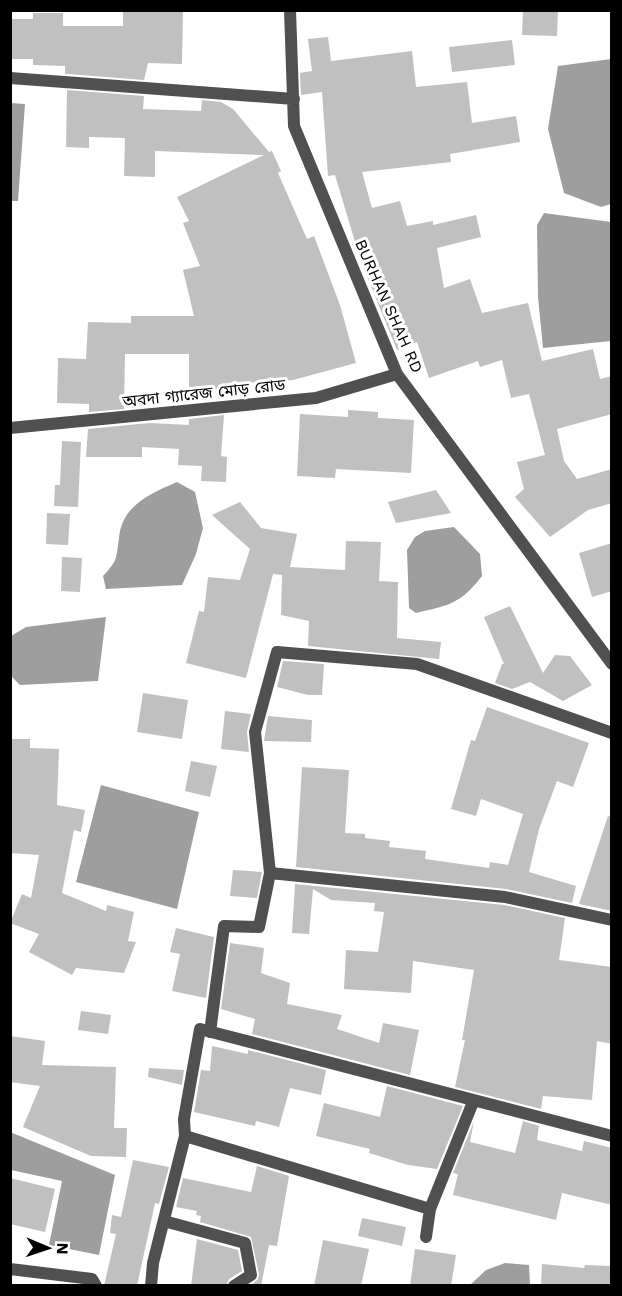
<svg xmlns="http://www.w3.org/2000/svg" width="622" height="1296" font-family="'Work Sans','Noto Sans Bengali',sans-serif">
	<rect width="100%" height="100%" fill="#fff"/>
	<path fill="#9e9e9e" d="M611,59v145l-10,3 -37,-14 -16,-64 10,-63z
		M11,103l14,1 -7,97h-7z
		M544,213l67,9v119l-68,7 -5,-51 -1,-72z
		M177,482l18,10 8,36 -7,26 -14,31 -76,4 -3,-13c15,-16 13,-17 16,-38 3,-33 31,-44 58,-56z
		M454,527l26,27 2,22c-22,28 -32,29 -66,37l-7,-5 -2,-58 8,-13 10,-6z
		M106,617l-8,64 -78,4 -9,-9v-40l15,-9z
		M101,785l98,27 -22,97 -101,-27z
		M10,1132l105,43 -16,80 -50,-10 13,-64 -51,-11z
		M505,1263l24,2 1,20h-60l16,-15z"/>
	<path fill="#c0c0c0" d="M123,10h60l-1,54 -34,-1 -4,17 -76,-6h-3v-8l-32,-1v-6h-23v-40h23v-6h30v13h60z
		M523,10h35l-1,26 -35,-1z
		M328,37l3,24 81,-10 4,36 51,-5 5,41 44,-7 4,26 -70,12 1,8 -89,10 10,36 28,-7 7,25 26,-5v4l43,-10 5,22 -44,11 7,40 26,-9 12,34 46,-10 14,58 51,-12 7,30 12,-3v38l-55,15 7,32 13,18 35,-10v34l-24,7 -38,27 -35,-40 9,-8 -7,-27 28,-7 -16,-61 -18,4 -9,-38 -22,7 -2,-6 -49,17 -12,-36 -20,8 -36,-88 -26,-87 -7,1 -6,-84 -21,3 -1,-22 12,-2 -4,-32z
		M512,40l3,25 -63,7 -3,-25z
		M67,90l77,6 -1,13 58,2 1,-11 19,2 12,7 36,43 3,-1 9,20 -3,2 29,66 7,-3 26,69 16,58 -63,17 -65,4v4l-39,4v-38h-64l-1,55 -35,3v-8l-32,-1 1,-45 28,1 2,-37 43,1v-7h63l-11,-46 17,-4 -17,-43 6,-2 -12,-24 87,-42 -109,-4v26l-31,-1 1,-38 -36,-1v11l-23,-1z
		M348,410l30,2v6l36,2 -3,53 -75,-4 -1,9 -38,-2 3,-62 48,3z
		M224,415l-3,41 6,1 -1,25 -25,-1 1,-15 -24,-1 1,-16 -37,-2v10h-56l2,-28 61,-6 40,2v-6z
		M62,441l19,1 -3,65 -24,-1 1,-21h5z
		M436,490l15,23 -55,10 -8,-21z
		M240,502l21,26 36,6 -7,33 55,3 1,-29 35,1 -2,39 19,1 -1,56 44,4 -2,17 -131,-13 1,-25 -28,-6 1,-40 -9,-1 -27,104 -60,-15 13,-52 5,1 4,-35 32,3 10,-31 -38,-34z
		M47,513l23,1 -2,31 -22,-1z
		M612,543v48l-20,6 -13,-44z
		M62,557l20,1 -2,34 -19,-1z
		M510,606l33,67 12,-18 15,1 22,29 -29,16 -33,-19 -18,7 -17,-6 7,-19h2l-20,-47z
		M283,661l41,3 -2,31h-14l-31,-8z
		M143,693l45,7 -6,39 -45,-7z
		M487,707l102,36 -16,44 -16,-6 -18,48 -10,43 47,14 -4,17 -66,-14 -210,-22 6,-100 47,3 -4,63 20,1v4l25,3 -1,6 37,4 -1,8 64,9 1,-6 18,3 15,-51 -42,-15 -5,17 -25,-7 20,-69 4,1z
		M225,711l26,3 -4,18 2,20 -28,-3z
		M268,716l44,4 -1,22 -47,-1z
		M10,739h20v9l29,1 -2,56 28,5 -4,22 -7,-2 -12,63 44,18 1,-6 27,7 -6,29 8,1 -12,31 -48,-5 -4,7 -43,-23 10,-18 -29,-11 12,-29 9,4 8,-43 -29,-2z
		M191,761l26,5 -7,31 -25,-6z
		M608,816l4,1v94l-33,-7z
		M233,870l29,2 -5,26 -27,-2z
		M295,884l209,21 61,13 -6,42 53,7v77l-15,-3 -5,59 -49,-4 -2,13 -86,-22 10,-47h-3l12,-70 -61,-9 -2,32 -67,-4 2,-39 32,2 6,-40 -10,-1 1,-8 -44,-3 -18,-11 -4,45 -17,-1z
		M176,928l38,9 -8,61 -34,-7 8,-37 -10,-2z
		M230,943l34,5 -3,25 29,10 -3,21 55,11 -5,14 42,14 4,-20 36,7 -9,45 -158,-41 3,-15 -34,-10z
		M81,1011l30,4 -3,19 -30,-4z
		M10,1036l35,5 -3,24 74,2 -2,61h13l-1,29 -35,-1 -68,-29 17,-41 -30,-4z
		M212,1046l36,8v-4l78,20 -5,25 -31,-7 -11,39 -23,-6 -1,5 -61,-14 7,-42 9,1z
		M149,1068l35,2 -2,15 -34,-8z
		M387,1086l76,20 -26,63 -29,-4 -39,-12 1,-4 -54,-13 8,-33 56,14z
		M474,1121l-4,21 45,11 8,-32 16,5 -2,14 45,11 2,-10 28,7v57l-50,-12 -6,27 -103,-25 5,-21 -5,-1z
		M133,1160l36,7 -10,37 -4,-1 -18,83h-33l12,-52 -6,-1 2,-18 9,2z
		M257,1166l32,10 -12,70 -8,-1 -8,41h-11l8,-7 1,-5 -8,-37 -51,-15 1,-6 -5,-1 1,-4 -21,-4 7,-29 68,14z
		M10,1178l45,11 -10,43 -35,-8z
		M362,1218l44,9 -4,19 -44,-10z
		M197,1239l41,11 4,21 -13,8 -3,7h-35z
		M323,1240l46,9 -8,37h-47z
		M415,1249l41,6 -5,31h-41z
		M542,1264l42,4 1,-3 27,1v20h-71z"/>
	<g fill="none" stroke-linecap="round" stroke-linejoin="round">
		<path stroke="#505050" stroke-width="12" d="M290,10l4,116 103,248 215,290
			M10,78l284,21
			M10,428l306,-30 81,-24
			M270,873l-15,-141 22,-80 140,12 195,69
			M210,1032l14,-106 35,1 11,-54 235,24 107,23
			M185,1136l245,73 43,-107
			M164,1221l81,22 6,32 -17,11
			M426,1237l4,-28
			M10,1269l82,10 4,7
			M151,1286l2,-23 32,-127 -1,-17 16,-90 412,107"/>
	</g>
	<g text-anchor="middle" dominant-baseline="central" stroke-width="6" stroke-linejoin="round" paint-order="stroke">
		<g font-size="16" fill="#000" stroke="#fff">
			<text transform="translate(389 306) rotate(66)">BURHAN SHAH RD</text>
			<text transform="translate(204 393) rotate(-6)">অবদা গ্যারেজ মোড় রোড</text>
		</g>
	</g>
	<rect width="622" height="1296" fill="none" stroke="#000000" stroke-width="24"/>
	<g transform="translate(48 1248) rotate(92)" stroke="#ffffff" stroke-width="4.5" paint-order="stroke">
	<path d="M0-4.5L10 22L0 15L-10 22Z" fill="#000000"/>
	<text y="-9" font-size="16" font-weight="bold" text-anchor="middle" fill="#000000">N</text>
	</g>
</svg>
